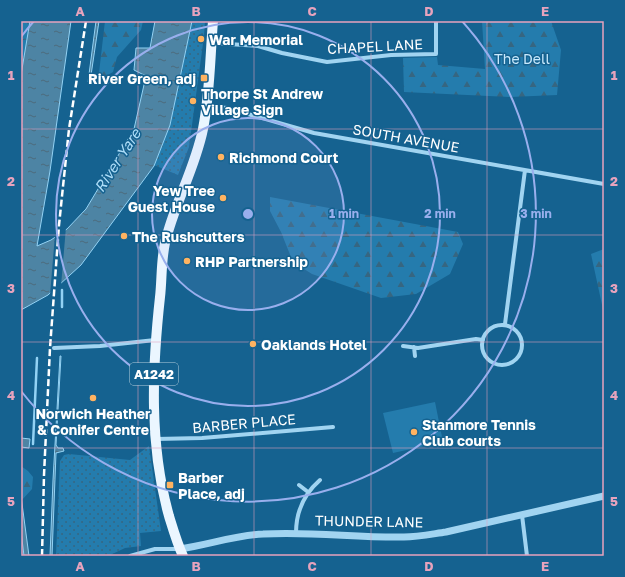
<svg xmlns="http://www.w3.org/2000/svg" width="625" height="577" font-family="'Golos Text',sans-serif">
	<defs>
		<pattern id="grass-dots" width="8" height="8" patternUnits="userSpaceOnUse"><rect width="8" height="8" fill="#247cad"/><path d="M2 2h.1M6 6h.1" fill="none" stroke="#366681" stroke-width="1.8" stroke-linecap="round"/></pattern>
		<pattern id="forest-firs" width="22" height="20" patternUnits="userSpaceOnUse"><rect width="22" height="20" fill="#247cad"/><path d="M5 1l3.5 6h-7zM16 11l3.5 6h-7z" fill="#366681"/></pattern>
		<pattern id="park-crowns" width="20" height="18" patternUnits="userSpaceOnUse"><rect width="20" height="18" fill="#247cad"/><path d="M2 6a3 3 0 1 1 6 0M12 15a3 3 0 1 1 6 0" fill="none" stroke="#366681"/></pattern>
		<pattern id="water-ripples" width="26" height="14" patternUnits="userSpaceOnUse"><rect width="26" height="14" fill="#4d84a4"/><path d="M2 4q2-2 4 0t4 0M15 11q2-2 4 0t4 0" fill="none" stroke="#4d6b7c"/></pattern>
	</defs>
	<rect width="100%" height="100%" fill="#156290"/>
	<path fill="url(#grass-dots)" d="M192,21h13l-1,15 -15,111 -11,28 -24,-10 16,-40z
		M149,446l12,85 -21,2 1,13 -16,2 -17,8h-52l4,-95 4,-6 5,-1 61,6z"/>
	<path fill="url(#forest-firs)" d="M105,21h38l-2,9 -24,27 -4,15 -7,4 -7,-3z
		M482,21h69l10,29 -4,45 -47,2 -106,-5 -1,-34 34,-1 1,8 47,4z
		M270,197l188,35 5,12 -13,30 -34,20 -35,4 -69,-24 -19,-12 -12,-30 -11,-21z
		M604,249v65l-13,-60z
		M21,466l7,5 5,6 -1,12 -11,12z"/>
	<path fill="url(#park-crowns)" d="M21,21h9l-9,54z"/>
	<path fill="#247cad" d="M435,402l8,40 -50,11 -10,-40z"/>
	<path fill="url(#water-ripples)" stroke="#93d2f4" d="M30,21h41l-21,150 -13,75 14,-6 16,-11 19,-20 48,-80 12,-53 -12,-6 2,-22h14l5,-27h37l-22,104 -16,41 -73,99 -33,30 -27,15v-235z
		M96,21h3l-9,61h-2z
		M60,356h1l-5,89 2,3h5l1,3 -8,2 -4,103h-2l3,-76z
		M21,438l9,1 -1,9 -8,-1z
		M21,496l8,60h-5l-3,-25z"/>
	<path fill="#156290" d="M66,227l-5,59 -11,9 5,-60z"/>
	<g fill="none" stroke-linecap="round" stroke-linejoin="round">
		<path stroke="#93d2f4" stroke-width="2.5" d="M62,290v17
			M33,444l4,-86"/>
		<path stroke="#a1d4f1" stroke-width="4" d="M212,43l46,3 24,7 45,9 64,-7 45,-1v-33
			M207,106l20,2 87,25 290,51
			M505,324l20,-154
			M482 345a20 20 0 1 1 40 0a20 20 0 1 1-40 0Z
			M403,346l15,2 58,-9 7,1
			M414,347l1,9
			M54,348l46,-2 55,-6
			M156,439l46,-1 131,-11
			M299,485l9,7
			M522,515l5,41
			M296,533c0,-21 8,-39 24,-53
			M130,556l25,-7h24"/>
		<path stroke="#a1d4f1" stroke-width="7" d="M179,549c29,-4 56,-14 84,-15 48,-3 94,4 141,3 14,0 28,-3 42,-5l158,-36"/>
		<path stroke="#ebf6ff" stroke-width="10" d="M183,556c-6,-13 -10,-27 -14,-40 -20,-71 -17,-146 -9,-219 2,-17 1,-36 5,-54 9,-39 30,-74 38,-114 7,-35 7,-72 10,-108"/>
		<path stroke="#fff" stroke-width="2.5" stroke-dasharray="7 3" stroke-linecap="butt" d="M42,556l2,-81 6,-127 9,-123 10,-96 17,-108"/>
	</g>
	<path fill="none" stroke="#e7a3bd" stroke-width="1" stroke-opacity="0.55" d="M138,21v535M254,21v535M371,21v535M487,21v535M21,129h583M21,235h583M21,342h583M21,448h583"/>
	<circle cx="248" cy="214" r="96" fill="#99afed" fill-opacity=".12"/>
	<g fill="none" stroke="#99afed" stroke-width="2">
		<circle cx="248" cy="214" r="96"/>
		<circle cx="248" cy="214" r="192"/>
		<path d="M21 37A288 288 0 0 1 34 21M462 21A288 288 0 1 1 21 391"/>
	</g>
	<g fill="#ffb361" stroke="#156290" stroke-width="1.5">
		<circle cx="201" cy="39" r="4"/>
		<rect x="200" y="74" width="8" height="8" rx="2"/>
		<circle cx="193" cy="101" r="4"/>
		<circle cx="221" cy="157" r="4"/>
		<circle cx="223" cy="198" r="4"/>
		<circle cx="124" cy="236" r="4"/>
		<circle cx="187" cy="261" r="4"/>
		<circle cx="253" cy="344" r="4"/>
		<circle cx="93" cy="398" r="4"/>
		<circle cx="414" cy="432" r="4"/>
		<rect x="166" y="481" width="8" height="8" rx="2"/>
	</g>
	<g text-anchor="middle" dominant-baseline="central" stroke-width="3" stroke-linejoin="round" paint-order="stroke">
		<rect fill="#156290" stroke="#b9d0de" stroke-width="1" x="130" y="363" width="48" height="22" rx="3"/>
		<g font-size="13" font-weight="bold" fill="#fff">
			<text x="154" y="374">A1242</text>
		</g>
		<g font-size="14" font-weight="bold" fill="#fff" stroke="#156290" text-anchor="start">
			<text x="209" y="39">War Memorial</text>
			<text x="196" y="78" text-anchor="end">River Green, adj</text>
			<text x="201" y="93">Thorpe St Andrew<tspan x="201" dy="16">Village Sign</tspan></text>
			<text x="229" y="157">Richmond Court</text>
			<text x="215" y="190" text-anchor="end">Yew Tree<tspan x="215" dy="16">Guest House</tspan></text>
			<text x="132" y="236">The Rushcutters</text>
			<text x="195" y="261">RHP Partnership</text>
			<text x="261" y="344">Oaklands Hotel</text>
			<text x="93" y="413" text-anchor="middle">Norwich Heather<tspan x="93" dy="16">&amp; Conifer Centre</tspan></text>
			<text x="422" y="424">Stanmore Tennis<tspan x="422" dy="16">Club courts</tspan></text>
			<text x="178" y="477">Barber<tspan x="178" dy="16">Place, adj</tspan></text>
		</g>
		<g font-size="14" fill="#fff" stroke="#156290">
			<text transform="translate(375 46) rotate(-3)">CHAPEL LANE</text>
			<text transform="translate(406 138) rotate(10)">SOUTH AVENUE</text>
			<text transform="translate(244 423) rotate(-5)">BARBER PLACE</text>
			<text transform="translate(369 521) rotate(1)">THUNDER LANE</text>
		</g>
		<g font-size="14" fill="#c8e9fc" stroke="#156290">
			<text x="522" y="58">The Dell</text>
		</g>
		<g font-size="15" font-style="italic" fill="#adddf8" stroke="#156290">
			<text transform="translate(117 160) rotate(-57)">River Yare</text>
		</g>
	</g>
	<circle cx="248" cy="214" r="6" fill="#99afed" stroke="#156290" stroke-width="2"/>
	<g font-size="12" text-anchor="middle" font-weight="bold" fill="#99afed" stroke="#156290" stroke-width="3" stroke-linejoin="round" paint-order="stroke">
		<text x="344" y="218">1 min</text>
		<text x="440" y="218">2 min</text>
		<text x="536" y="218">3 min</text>
	</g>
	<rect width="625" height="577" fill="none" stroke="#156290" stroke-width="44"/>
	<rect x="22" y="22" width="581" height="533" fill="none" stroke="#e7a3bd" stroke-width="1.5"/>
	<g font-size="13" text-anchor="middle" font-weight="bold" fill="#e7a3bd">
		<text x="80" y="16">A</text>
		<text x="196" y="16">B</text>
		<text x="312" y="16">C</text>
		<text x="429" y="16">D</text>
		<text x="545" y="16">E</text>
		<text x="11" y="80">1</text>
		<text x="614" y="80">1</text>
		<text x="11" y="186">2</text>
		<text x="614" y="186">2</text>
		<text x="11" y="293">3</text>
		<text x="614" y="293">3</text>
		<text x="11" y="400">4</text>
		<text x="614" y="400">4</text>
		<text x="11" y="506">5</text>
		<text x="614" y="506">5</text>
		<text x="80" y="571">A</text>
		<text x="196" y="571">B</text>
		<text x="312" y="571">C</text>
		<text x="429" y="571">D</text>
		<text x="545" y="571">E</text>
	</g>
</svg>
